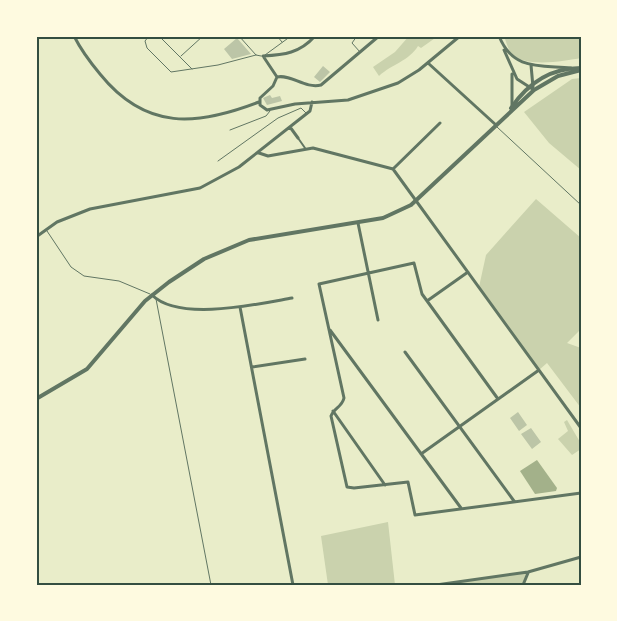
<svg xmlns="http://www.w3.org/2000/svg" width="617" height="621" font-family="'Playfair Display',serif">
	<rect width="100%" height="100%" fill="#e9edc9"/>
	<path fill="#cad2ad" d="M409,36h29l-17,12 -3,-2c-9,15 -26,18 -39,30l-6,-9 22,-15z
		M504,36h77v22c-16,3 -56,10 -69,-4 -4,-4 -6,-13 -8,-18z
		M581,78v92l-32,-27 -25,-31 48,-33z
		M536,199l45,39v94l-2,-1 -12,12 14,5v60l-34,-45 -8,7 -60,-83 7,-32z
		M567,420l13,22 1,7 -9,6 -14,-16 10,-8 -4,-9z
		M388,522l7,63h-67l-7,-49z
		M528,572l-5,13h-87z"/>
	<path fill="#a3b18a" d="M537,460l20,28 -1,3 -21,3 -15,-23z"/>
	<path fill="#bcc5a7" d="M237,38l14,16 -19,5 -8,-10z
		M323,66l7,6 -10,10 -6,-5z
		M270,95l2,3 8,-2 2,5 -15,4 -4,-7z
		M518,412l9,13 -8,6 -9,-13z
		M531,428l10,14 -9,7 -11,-15z"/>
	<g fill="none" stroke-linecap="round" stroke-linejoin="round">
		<path stroke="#617663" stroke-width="1" d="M149,36l-4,5 2,7 24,24 47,-7 38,-10
			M159,36l33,33
			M239,36l17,19 5,1
			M277,36l5,6
			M357,36l-5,7 8,9
			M265,55l26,-19
			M181,56l22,-20
			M497,127l84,78
			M230,130l36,-14 4,-5
			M218,161l60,-43 23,-10 5,5
			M47,231l24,36 13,9 35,5 31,13
			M156,299l55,286"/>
		<path stroke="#617663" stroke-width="2" d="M298,138l7,10"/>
		<path stroke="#617663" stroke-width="3" d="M74,36c7,14 16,26 26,38 46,57 97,52 159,28
			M499,36c14,35 41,29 72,32
			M504,50l13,29 17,11
			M263,56c21,-1 37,-3 52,-20
			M263,56l14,21
			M428,63l68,62
			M531,65l2,22
			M512,74v31
			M277,77l-4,9 -13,12v7l7,5 28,-6 53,-4 50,-17 21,-13 41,-34
			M277,77c14,-3 28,12 44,8l58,-49
			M290,127l8,11
			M259,153l9,3 45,-8 80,21 188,259
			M393,169l47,-46
			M358,223l20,97
			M36,237l21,-15 33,-13 110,-21 39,-21 71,-56 2,-9
			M152,295c27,27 106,9 140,3
			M427,301l41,-29
			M240,307l53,278
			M330,330l131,178
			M405,352l109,149
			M252,367l53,-8
			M498,399l-76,-105 -8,-31 -95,21 25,114c-2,9 -10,10 -13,18l16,71 7,1 54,-6 7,33 166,-22
			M333,411l52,74
			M421,454l118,-84
			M436,585l92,-13 53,-15
			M523,585l5,-12"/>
		<path stroke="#617663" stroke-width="4" d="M511,108c17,-25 39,-40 70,-40
			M36,399l51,-30 58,-68 24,-19 35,-23 45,-19 134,-22 28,-13 123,-115 24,-14 23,-6"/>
	</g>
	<rect width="617" height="621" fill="none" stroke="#fefae0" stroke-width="75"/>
	<rect x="38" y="38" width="542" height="546" fill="none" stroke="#344e41" stroke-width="2"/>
</svg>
